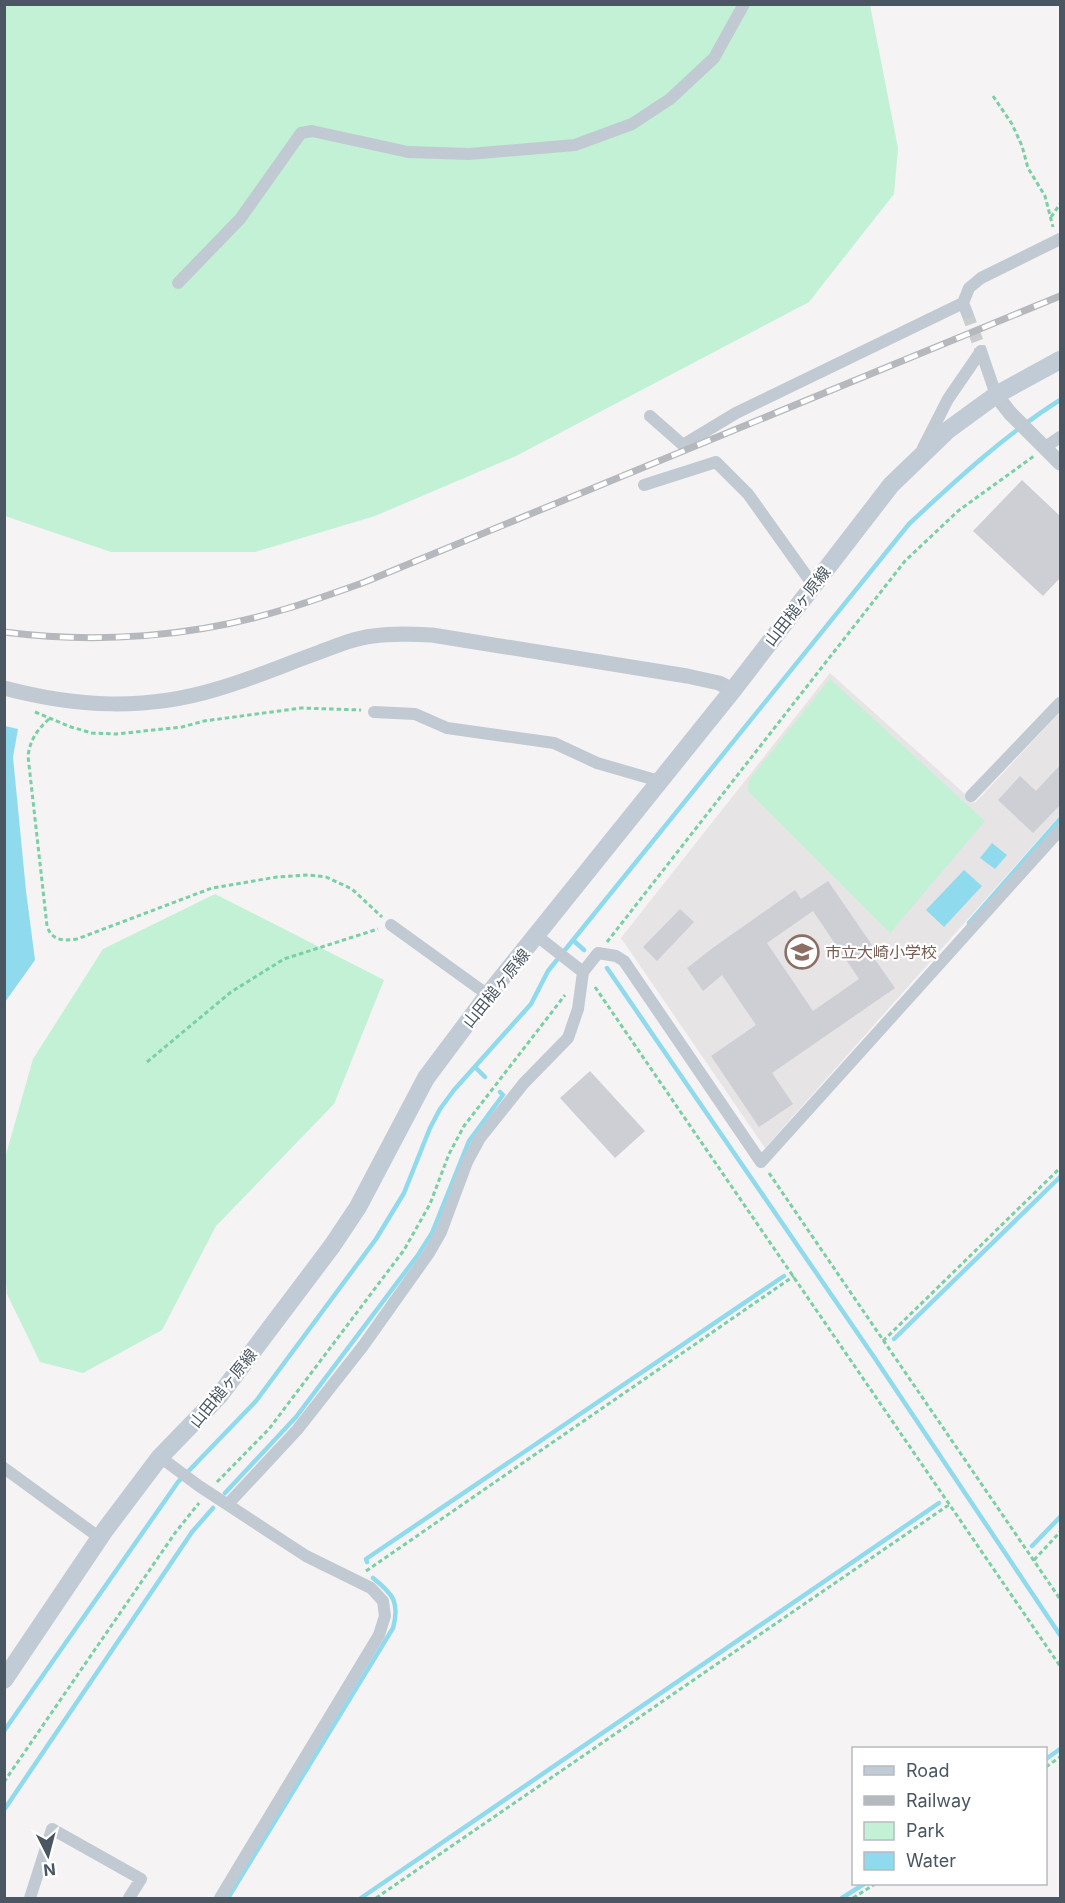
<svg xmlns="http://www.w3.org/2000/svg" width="1065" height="1903" font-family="Inter,'Noto Sans JP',sans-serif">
	<rect width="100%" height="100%" fill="#f5f3f3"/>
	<path fill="#e6e4e5" d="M830,673l145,130 85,-91v103l-295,333 -144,-210z"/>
	<path fill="#c3f1d5" d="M5,5h865l28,143 -4,46 -85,108 -293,154 -141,60 -120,36h-144l-106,-36z
		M830,679l155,142 -95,112 -142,-142 1,-11z
		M215,894l169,86 -50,124 -118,122 -54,104 -79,43 -43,-11 -33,-68 -3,-32 1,-104 28,-99 70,-110z"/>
	<path fill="#90daee" d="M5,726l13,3 -5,28 13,134 9,69 -30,42z
		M992,843l15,12 -12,14 -15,-11z
		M964,870l18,16 -38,41 -18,-17z"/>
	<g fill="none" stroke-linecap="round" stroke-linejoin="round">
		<path stroke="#90daee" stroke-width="4.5" d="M969,923l91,-104
			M574,941l10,9
			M607,968l267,389 186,278
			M475,1067l10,10
			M894,1339l166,-162
			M225,1493l71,-76 122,-162 14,-22 37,-92 34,-46 -3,-3
			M1032,1546l28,-29
			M367,1562l-1,-3 418,-283
			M4,1731l174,-249 78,-81 120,-162 28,-46 26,-65 10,-19 14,-19 77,-86 17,-33 361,-447c47,-44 97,-90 151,-124
			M1046,1759l14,-10
			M4,1810l188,-278 21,-24
			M228,1898l165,-270c7,-26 0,-34 -20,-50
			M361,1898l578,-395
			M842,1898l22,-14"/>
	</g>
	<path fill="#cdcfd5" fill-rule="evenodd" d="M1022,480l38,36v62l-17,18 -70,-65z
		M1060,765v40l-27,28 -35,-33 22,-24 16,15z
		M828,881l44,64 -5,3 28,40 -123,85 21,31 -34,23 -48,-71 45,-31 -34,-50 -19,16 -16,-23 27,-21 81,-57 6,9zM813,911l46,68 -46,32 -46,-68z
		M680,909l14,13 -37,39 -14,-14z
		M590,1071l55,60 -30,27 -55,-60z"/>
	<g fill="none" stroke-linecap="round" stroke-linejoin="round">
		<path stroke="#caccce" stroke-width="12" stroke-dasharray="12 6" stroke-linecap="butt" d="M967,313l14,38"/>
		<path stroke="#7ad0a6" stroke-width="3" stroke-dasharray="4.5 3" stroke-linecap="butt" d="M993,96l19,28 10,22 6,22 17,28 8,31
			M1051,217l9,-13
			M35,712l36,15 21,6 24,1 66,-7 22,-6 97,-13 60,2
			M49,719c-12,11 -19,21 -21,37l19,170c5,15 16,15 30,13l135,-51 65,-11 31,-2 18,2 26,12 30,28
			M607,942l298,-381 53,-50 76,-55
			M595,987l465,679
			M147,1062l84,-70 53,-33 94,-30
			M769,1173l291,426
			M883,1341l177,-173
			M217,1482l52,-53 135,-179 26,-46 19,-50 15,-28 101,-131
			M1034,1560l26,-28
			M366,1571l428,-295
			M1046,1767l14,-10
			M4,1782l171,-249 24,-30
			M376,1898l574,-394
			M853,1898l22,-14"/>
		<path stroke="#c1cad2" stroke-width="12" d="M178,283l62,-64 61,-86 11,-2 96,21 61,2 106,-9 57,-21 38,-25 44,-41 30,-54
			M967,313l-4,-10 6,-15 12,-10 79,-39
			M981,351l15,44
			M650,416l33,29 53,-32 227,-110
			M923,448l25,-49 33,-48
			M1044,448l16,-11
			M644,485l72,-23 32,32 65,91
			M374,712l41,2 32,14 107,15 43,20 62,18
			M971,796l89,-93
			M391,925l97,70
			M537,936l46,36
			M160,1457l39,29 107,70 65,32 12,13 2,15 -6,19 -159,263
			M4,1468l96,70
			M228,1504l69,-74 66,-84 66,-93 12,-21 26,-70 13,-24 44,-55 44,-45 10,-29 5,-37 15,-19 18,3 8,5 137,201 299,-332
			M30,1898l22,-69 89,50 -12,19"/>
		<path stroke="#c1cad2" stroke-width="15" d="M996,395l14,18 50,50
			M4,688c72,19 141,23 213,1 35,-10 69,-25 103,-37 18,-7 35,-14 53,-16 20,-3 39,-2 59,-1l255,41 32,7 14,7"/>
		<path stroke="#c1cbd6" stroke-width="18" d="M4,1680l101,-150 55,-73 59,-61 113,-150 26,-39 68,-129 62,-83 245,-305 158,-205 57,-55 48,-35 64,-35"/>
		<defs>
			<path id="rail" d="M4,632c93,12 189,5 278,-22 28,-8 55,-18 83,-28l695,-286"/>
		</defs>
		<use href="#rail" stroke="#b5b8bd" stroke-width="7"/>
		<use href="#rail" stroke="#fff" stroke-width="4.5" stroke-dasharray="14" stroke-linecap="butt"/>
	</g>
	<defs>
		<symbol id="school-ring" viewBox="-11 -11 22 22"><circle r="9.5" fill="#fff" stroke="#8d6e63" stroke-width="1.5"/><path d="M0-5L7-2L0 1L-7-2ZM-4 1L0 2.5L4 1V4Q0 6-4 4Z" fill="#8d6e63"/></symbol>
	</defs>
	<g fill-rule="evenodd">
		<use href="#school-ring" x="783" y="933" width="38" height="38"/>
	</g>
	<g text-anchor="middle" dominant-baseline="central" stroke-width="4.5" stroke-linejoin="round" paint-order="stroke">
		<g font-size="16" fill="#4a5661" stroke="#fff">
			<text transform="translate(797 606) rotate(-52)">山田槌ヶ原線</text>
			<text transform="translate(496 988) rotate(-51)">山田槌ヶ原線</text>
			<text transform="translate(223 1388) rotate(-51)">山田槌ヶ原線</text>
		</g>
		<g font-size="16" fill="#785e54" stroke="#fff" text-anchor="start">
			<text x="825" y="952">市立大崎小学校</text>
		</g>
	</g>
	<rect width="1065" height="1903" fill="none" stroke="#4a5661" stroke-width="12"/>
	<rect x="852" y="1747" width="195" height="138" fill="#ffffff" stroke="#b7bbc0" stroke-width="1.5"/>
	<rect x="864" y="1766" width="30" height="9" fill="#c1cbd6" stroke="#b7bbc0" stroke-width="1.5"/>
	<text x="906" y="1777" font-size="18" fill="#4a5661">Road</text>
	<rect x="864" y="1796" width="30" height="9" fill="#b5b8bd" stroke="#b7bbc0" stroke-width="1.5"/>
	<text x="906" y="1807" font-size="18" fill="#4a5661">Railway</text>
	<rect x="864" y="1822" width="30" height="18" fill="#c3f1d5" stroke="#b7bbc0" stroke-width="1.5"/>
	<text x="906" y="1837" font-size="18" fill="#4a5661">Park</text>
	<rect x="864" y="1852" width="30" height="18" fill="#90daee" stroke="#b7bbc0" stroke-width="1.5"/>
	<text x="906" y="1867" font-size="18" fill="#4a5661">Water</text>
	<g transform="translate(48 1855) rotate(174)" stroke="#ffffff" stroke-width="4.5" paint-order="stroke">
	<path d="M0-4.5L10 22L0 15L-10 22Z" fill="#4a5661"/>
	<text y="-9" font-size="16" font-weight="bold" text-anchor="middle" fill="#4a5661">N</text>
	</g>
</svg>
